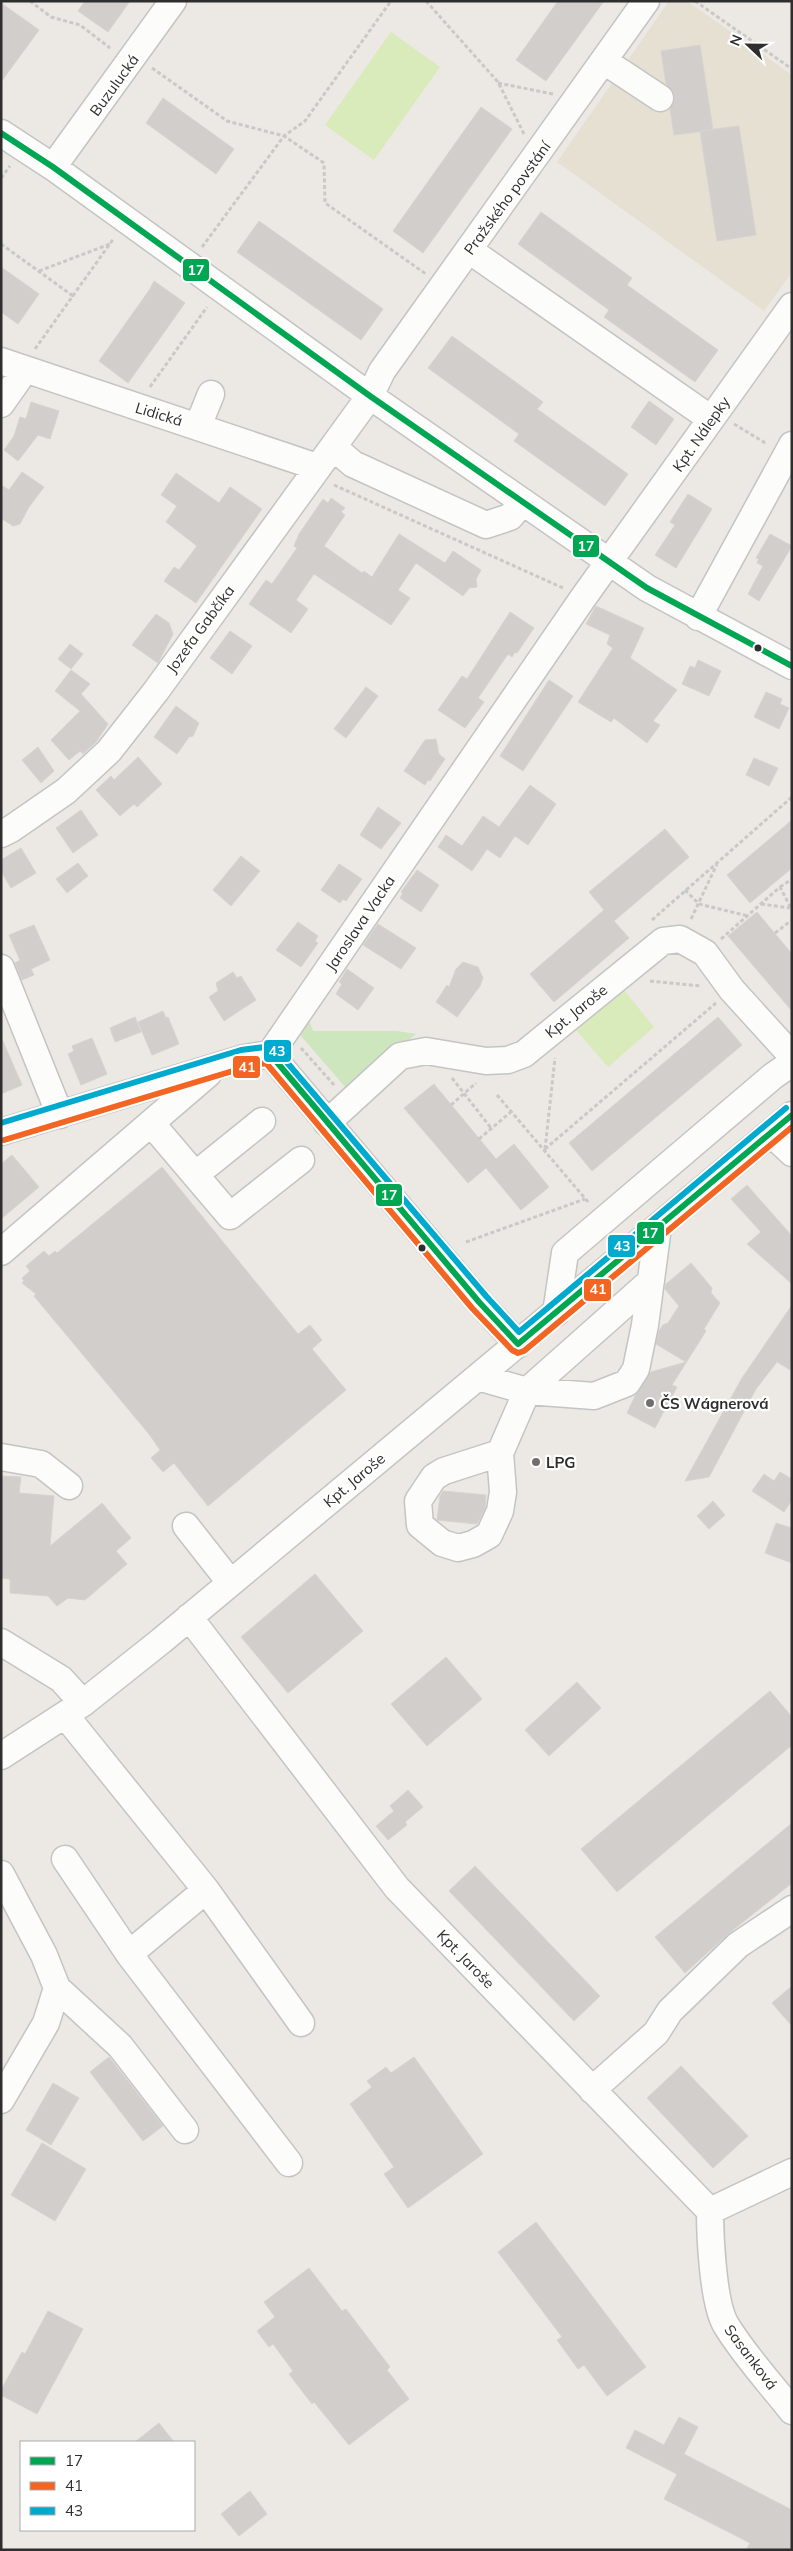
<svg xmlns="http://www.w3.org/2000/svg" width="793" height="2551" font-family="Mulish,sans-serif">
	<rect width="100%" height="100%" fill="#ece8e4"/>
	<path fill="#e6e0d3" d="M669,1h18l105,74v197l-28,39 -207,-149z"/>
	<path fill="#cee6be" d="M311,1013l-1,10 3,8h84l19,3 -69,55 -46,-53 -2,-5z"/>
	<path fill="#d9eabb" d="M391,32l49,35 -66,93 -49,-35z
		M623,989l31,38 -46,40 -32,-37z"/>
	<path fill="#d1cecb" stroke="#d7d4d0" d="M85,1h45l-22,31 -30,-21z
		M558,1h46l-58,80 -30,-21z
		M1,3l38,27 -38,52z
		M700,45l13,85 -39,5 -4,-26 5,-11 -2,-7 -7,-7 -5,-33z
		M163,98l71,51 -18,25 -70,-51z
		M481,107l31,22 -89,124 -30,-22z
		M739,126l17,109 -39,6 -17,-110z
		M541,212l91,66 -5,7 91,65 -23,32 -91,-65 5,-7 -91,-66z
		M259,221l124,88 -22,31 -124,-88z
		M1,267l38,27 -21,30 -17,-12z
		M154,281l31,22 -57,80 -29,-22 51,-72z
		M452,336l91,66 -6,7 91,65 -23,32 -91,-65 5,-7 -91,-66z
		M649,401l25,18 -18,26 -25,-18z
		M31,402l28,9 -9,28 -12,-4 -20,26 -14,-11 10,-14 6,-19 6,2z
		M22,472l22,15 -15,20 -9,17 -7,2 -12,-8v-33l8,5z
		M176,473l43,30 11,-16 32,22 -66,94 -32,-22 10,-14 5,3 18,-24 -31,-24 11,-16 -16,-11z
		M688,494l24,15 -36,59 -21,-13 20,-30 -5,-3z
		M331,498l14,10 -4,4 4,3 -21,31 38,27 2,-2 8,6 27,-43 46,29 8,-12 28,19 -5,9 1,8 -8,1 -6,8 -47,-33 -18,27 12,8 -19,27 -77,-51 -18,26 12,9 -17,24 -42,-29 17,-24 6,4 25,-36 -3,-2 5,-12 24,-35 5,4z
		M770,534l22,12 -33,55 -11,-7 15,-28 -6,-3 2,-4 -3,-1z
		M596,606l48,22 -14,30 47,32 -24,31 7,4 -13,18 -33,-25 -3,4 -33,-20 35,-54 -6,-4 3,-9 -24,-11z
		M510,612l24,16 -17,25 -2,-1 -3,5 -4,-3 -30,44 6,4 -19,26 -27,-18 24,-34 5,3z
		M156,614l13,9 4,11 -15,29 -26,-18z
		M230,631l22,15 -20,28 -22,-16z
		M70,644l13,10 -12,15 -13,-10z
		M698,660l23,11 -12,25 -27,-12 8,-18 5,2z
		M71,670l19,14 -9,10 27,30 -12,18 -13,12 -3,-3 -11,9 -18,-20 29,-29 -25,-20z
		M549,680l24,16 -50,75 -23,-15z
		M366,687l12,9 -32,42 -12,-9z
		M766,692l16,7 -2,5 9,4 -10,21 -25,-12z
		M176,706l23,17 -6,13 -4,1 -12,17 -23,-17z
		M436,739l3,15 6,5 -15,22 -2,-1 -3,5 -21,-14 21,-31z
		M38,747l16,24 -13,12 -19,-23z
		M138,757l24,27 -25,23 -3,-3 -14,12 -24,-26 15,-14 3,4z
		M754,758l24,10 -9,18 -23,-11z
		M530,785l26,19 -28,41 -13,-9 -15,22 -13,-9 -15,22 -34,-24 8,-12 16,11 21,-30 16,11z
		M378,807l23,16 -20,26 -21,-14z
		M81,810l17,25 -25,18 -17,-25z
		M792,820v48l-42,35 -23,-28z
		M665,829l24,28 -75,64 15,17 -75,64 -24,-28 74,-64 -15,-18z
		M21,848l15,25 -25,15 -10,-17v-11z
		M241,856l19,15 -29,35 -18,-16z
		M78,863l10,13 -21,17 -11,-14z
		M339,864l23,15 -16,22 -3,-2 -3,4 -19,-13z
		M417,870l22,15 -18,27 -21,-14 3,-5 -2,-1z
		M757,912l35,42v57l-64,-75z
		M298,922l20,14 -3,5 3,2 -17,24 -25,-17z
		M378,924l38,24 -15,21 -38,-24z
		M34,925l16,35 -19,9 3,6 -12,5 -7,-17 5,-3 -11,-25z
		M463,962l15,5 5,11 -3,8 -23,31 -21,-15 11,-17 2,2 7,-18z
		M347,969l27,19 -16,22 -22,-16 6,-10 -3,-2z
		M233,972l4,6 4,-2 15,24 -32,21 -15,-24 9,-6 -2,-8z
		M163,1011l3,7 2,-1 11,27 -27,11 -14,-33z
		M135,1017l6,15 -26,10 -5,-14z
		M718,1017l24,28 -150,126 -23,-28z
		M1,1037l21,48 -21,9z
		M92,1038l15,36 -26,11 -13,-31 6,-3 -2,-5z
		M434,1084l62,75 18,-15 35,43 -28,23 -35,-42 -18,15 -64,-75z
		M12,1155l27,32 -38,32v-55z
		M162,1167l136,167 12,-9 12,15 -10,9 34,41 -138,116 -34,-43 -11,9 -12,-14 9,-8 -11,-16 -115,-138 2,-2 -14,-11 2,-2 -2,-3 8,-7 -4,-5 18,-15 5,5 6,-5 2,2z
		M747,1185l45,51v48l-45,-40 14,-12 -30,-33z
		M691,1263l21,25 -1,5 9,10 -16,26 2,2 -34,54 5,2 -22,41 -28,-15 9,-19 15,-22 35,-10 -30,-18 3,-13 4,-6 5,-2 11,-17 -14,-17 1,-5z
		M792,1305v66l-15,-9 -21,27 -47,88 -24,4 57,-103z
		M780,1472l12,7v21l-8,12 -32,-21 12,-17 10,7z
		M1,1476l20,1 -2,16 35,3 -4,50 52,-43 29,35 -15,13 11,13 -42,36 -17,-2 -11,8 -9,-10 -38,-3v-14l-9,-1z
		M443,1491l43,4 -1,14 -8,15 -40,-4 3,-24z
		M713,1501l12,14 -16,14 -12,-13z
		M776,1523l16,5v35l-27,-10z
		M315,1574l48,57 -75,62 -47,-56z
		M446,1657l36,42 -55,47 -36,-42z
		M577,1682l24,26 -52,48 -24,-26z
		M770,1691l22,26v28l-175,147 -36,-43z
		M408,1790l15,17 -18,15 2,3 -19,15 -12,-14 18,-15 -4,-5z
		M792,1823v60l-64,51 -43,39 -30,-36z
		M475,1866l125,130 -26,25 -125,-130z
		M792,1986v40l-20,-23z
		M109,2057l54,69 -20,15 -53,-69z
		M414,2057l69,97 -75,54 -24,-34 10,-7 -44,-63 22,-17 -5,-6 19,-14 5,6z
		M681,2066l67,70 -35,32 -66,-70z
		M53,2083l26,15 -28,47 -25,-15z
		M42,2143l44,26 -31,52 -44,-26z
		M536,2222l110,145 -39,29 -23,-31 -6,4 -21,-29 5,-3 -64,-85z
		M309,2268l33,43 4,-2 44,58 -3,3 22,29 -60,46 -35,-43 -2,2 -23,-30 4,-3 -20,-27 -4,3 -12,-16 18,-14 -11,-15z
		M48,2311l35,18 -46,85 -36,-19v-5l21,-38 3,2z
		M679,2417l19,10 -14,27 108,56v40h-46l4,-7 -86,-44 13,-25 -51,-26 9,-18 29,15z
		M159,2423l15,19h-39z
		M250,2491l17,23 -28,22 -18,-22z"/>
	<g fill="none" stroke-linecap="round" stroke-linejoin="round">
		<defs>
			<path id="minor" d="M604,61l56,37
				M1,133l52,34 317,229 277,192 145,78
				M53,167l120,-166
				M469,250l242,169
				M1,361l316,106
				M1,404l24,-34
				M198,426l13,-32
				M333,447l20,17 133,61 24,-8 13,-15
				M698,617l94,-172
				M1,834l10,-5 55,-38 43,-40 47,-60 203,-280 11,-15 12,-25 264,-370
				M1,968l59,147
				M270,1054l209,248 39,42
				M151,1123l79,93 71,-56
				M327,1123l73,-67 26,-5 60,10 22,-1 16,-6 139,-113 17,-2 25,14 27,37 60,66
				M1,1132l243,-74 26,-4 313,-456 209,-292
				M771,1133l21,20
				M195,1175l67,-54
				M1,1252l207,-178
				M556,1313l9,-60 208,-177 19,-13
				M478,1377l49,14 67,5 33,-13 9,-14 9,-44 13,-98
				M500,1453l3,39 -3,19 -11,24 -16,9 -15,4 -16,-5 -22,-18 -2,-24 16,-24 10,-6 56,-18 27,-62 124,-110
				M1,1457l40,7 28,22
				M186,1526l44,56
				M189,1617l208,271 313,323
				M1,1642l60,37 22,24
				M65,1715l141,175 -77,64 160,209
				M1,1756l82,-53 78,-62 631,-526
				M65,1859l64,95
				M1,1874l43,81 13,33 -11,35 -45,77
				M206,1890l95,133
				M57,1988l63,58 65,84
				M592,2090l64,-57 14,-22 68,-66 54,-36
				M710,2211c0,25 3,93 16,114 18,30 44,58 66,86
				M710,2211l82,-39"/>
		</defs>
		<use href="#minor" stroke="#c5c4c5" stroke-width="29"/>
		<path stroke="#c9c9c8" stroke-width="3" stroke-dasharray="4 2.5" stroke-linecap="butt" d="M30,1l21,16 29,8 30,23
			M426,1l72,81 26,52
			M695,1l97,68
			M152,68l75,53 57,15 40,27 1,40 101,71
			M498,83l55,11
			M1,178l9,-12
			M1,244l72,52
			M202,247l82,-111 21,-15 86,-120
			M39,271l71,-27
			M35,349l79,-111
			M150,387l57,-80
			M734,424l33,20
			M334,485l229,103
			M780,887l12,-8
			M685,890l14,14 49,12
			M761,904l29,4
			M691,919l26,-55
			M652,920l140,-123
			M775,933l17,-13
			M721,939l59,-52 12,23
			M650,981l51,5
			M301,1048l34,38
			M452,1078l39,50
			M497,1095l92,108
			M451,1105l25,-22
			M479,1139l33,-28
			M545,1149l171,-146
			M545,1149l10,-91
			M466,1242l119,-43"/>
		<use href="#minor" stroke="#fcfcfb" stroke-width="26"/>
		<defs>
			<path id="bus-1" d="M1,133l52,34 317,229 277,192 145,78
				M270,1054l209,248 39,42 274,-229"/>
			<path id="bus-2" d="M4,1140l242,-73 20,-4 206,245 40,42 6,3 6,-2 268,-224"/>
			<path id="bus-3" d="M1,1123l240,-73 32,-4 213,250 33,36 267,-224"/>
		</defs>
		<use href="#bus-1" stroke="#fff" stroke-width="10"/>
		<use href="#bus-2" stroke="#fff" stroke-width="10"/>
		<use href="#bus-3" stroke="#fff" stroke-width="10"/>
		<use href="#bus-1" stroke="#00a651" stroke-width="6"/>
		<use href="#bus-2" stroke="#f26522" stroke-width="6"/>
		<use href="#bus-3" stroke="#00a9ce" stroke-width="6"/>
	</g>
	<g fill="#2e2e2e" stroke="#fff" stroke-width="2">
		<circle cx="758" cy="648" r="4.5"/>
		<circle cx="422" cy="1248" r="4.5"/>
	</g>
	<g fill="#706f6e" stroke="#fff" stroke-width="2">
		<circle cx="650" cy="1403" r="5"/>
		<circle cx="536" cy="1462" r="5"/>
	</g>
	<g text-anchor="middle" dominant-baseline="central" stroke-width="4.5" stroke-linejoin="round" paint-order="stroke">
		<g font-size="15" fill="#2e2e2e" stroke="#fff">
			<text transform="translate(114 85) rotate(-54)">Buzulucká</text>
			<text transform="translate(507 198) rotate(-54)">Pražského povstání</text>
			<text transform="translate(159 414) rotate(17)">Lidická</text>
			<text transform="translate(701 434) rotate(-55)">Kpt. Nálepky</text>
			<text transform="translate(200 629) rotate(-54)">Jozefa Gabčíka</text>
			<text transform="translate(360 923) rotate(-56)">Jaroslava Vacka</text>
			<text transform="translate(576 1011) rotate(-39)">Kpt. Jaroše</text>
			<text transform="translate(354 1480) rotate(-40)">Kpt. Jaroše</text>
			<text transform="translate(466 1959) rotate(46)">Kpt. Jaroše</text>
			<text transform="translate(751 2357) rotate(53)">Sasanková</text>
		</g>
		<g font-size="15" font-weight="bold" fill="#2e2e2e" stroke="#fff" text-anchor="start">
			<text x="660" y="1403">ČS Wágnerová</text>
			<text x="546" y="1462">LPG</text>
		</g>
	</g>
	<g stroke="#fff" stroke-width="2">
		<rect x="182" y="258" width="28" height="24" rx="5" fill="#00a651"/>
		<rect x="572" y="534" width="28" height="24" rx="5" fill="#00a651"/>
		<rect x="263" y="1039" width="29" height="24" rx="5" fill="#00a9ce"/>
		<rect x="232" y="1055" width="29" height="24" rx="5" fill="#f26522"/>
		<rect x="375" y="1183" width="28" height="24" rx="5" fill="#00a651"/>
		<rect x="636" y="1221" width="29" height="24" rx="5" fill="#00a651"/>
		<rect x="607" y="1234" width="29" height="24" rx="5" fill="#00a9ce"/>
		<rect x="583" y="1278" width="29" height="24" rx="5" fill="#f26522"/>
	</g>
	<g font-size="14" text-anchor="middle" font-weight="bold" fill="#fff">
		<text x="196" y="275">17</text>
		<text x="586" y="551">17</text>
		<text x="277" y="1056">43</text>
		<text x="247" y="1072">41</text>
		<text x="389" y="1200">17</text>
		<text x="650" y="1238">17</text>
		<text x="622" y="1251">43</text>
		<text x="598" y="1294">41</text>
	</g>
	<rect width="793" height="2551" fill="none" stroke="#2e2e2e" stroke-width="5"/>
	<rect x="20" y="2441" width="175" height="90" fill="#ffffff" stroke="#ababab"/>
	<rect x="30" y="2457" width="25" height="8" fill="#00a651" stroke="#ababab"/>
	<text x="65" y="2466" font-size="15" fill="#2e2e2e">17</text>
	<rect x="30" y="2482" width="25" height="8" fill="#f26522" stroke="#ababab"/>
	<text x="65" y="2491" font-size="15" fill="#2e2e2e">41</text>
	<rect x="30" y="2507" width="25" height="8" fill="#00a9ce" stroke="#ababab"/>
	<text x="65" y="2516" font-size="15" fill="#2e2e2e">43</text>
	<g transform="translate(748 45) rotate(292)" stroke="#ffffff" stroke-width="4" paint-order="stroke">
	<path d="M0-4L9 19L0 12L-9 19Z" fill="#2e2e2e"/>
	<text y="-8" font-size="14" font-weight="bold" text-anchor="middle" fill="#2e2e2e">N</text>
	</g>
</svg>
